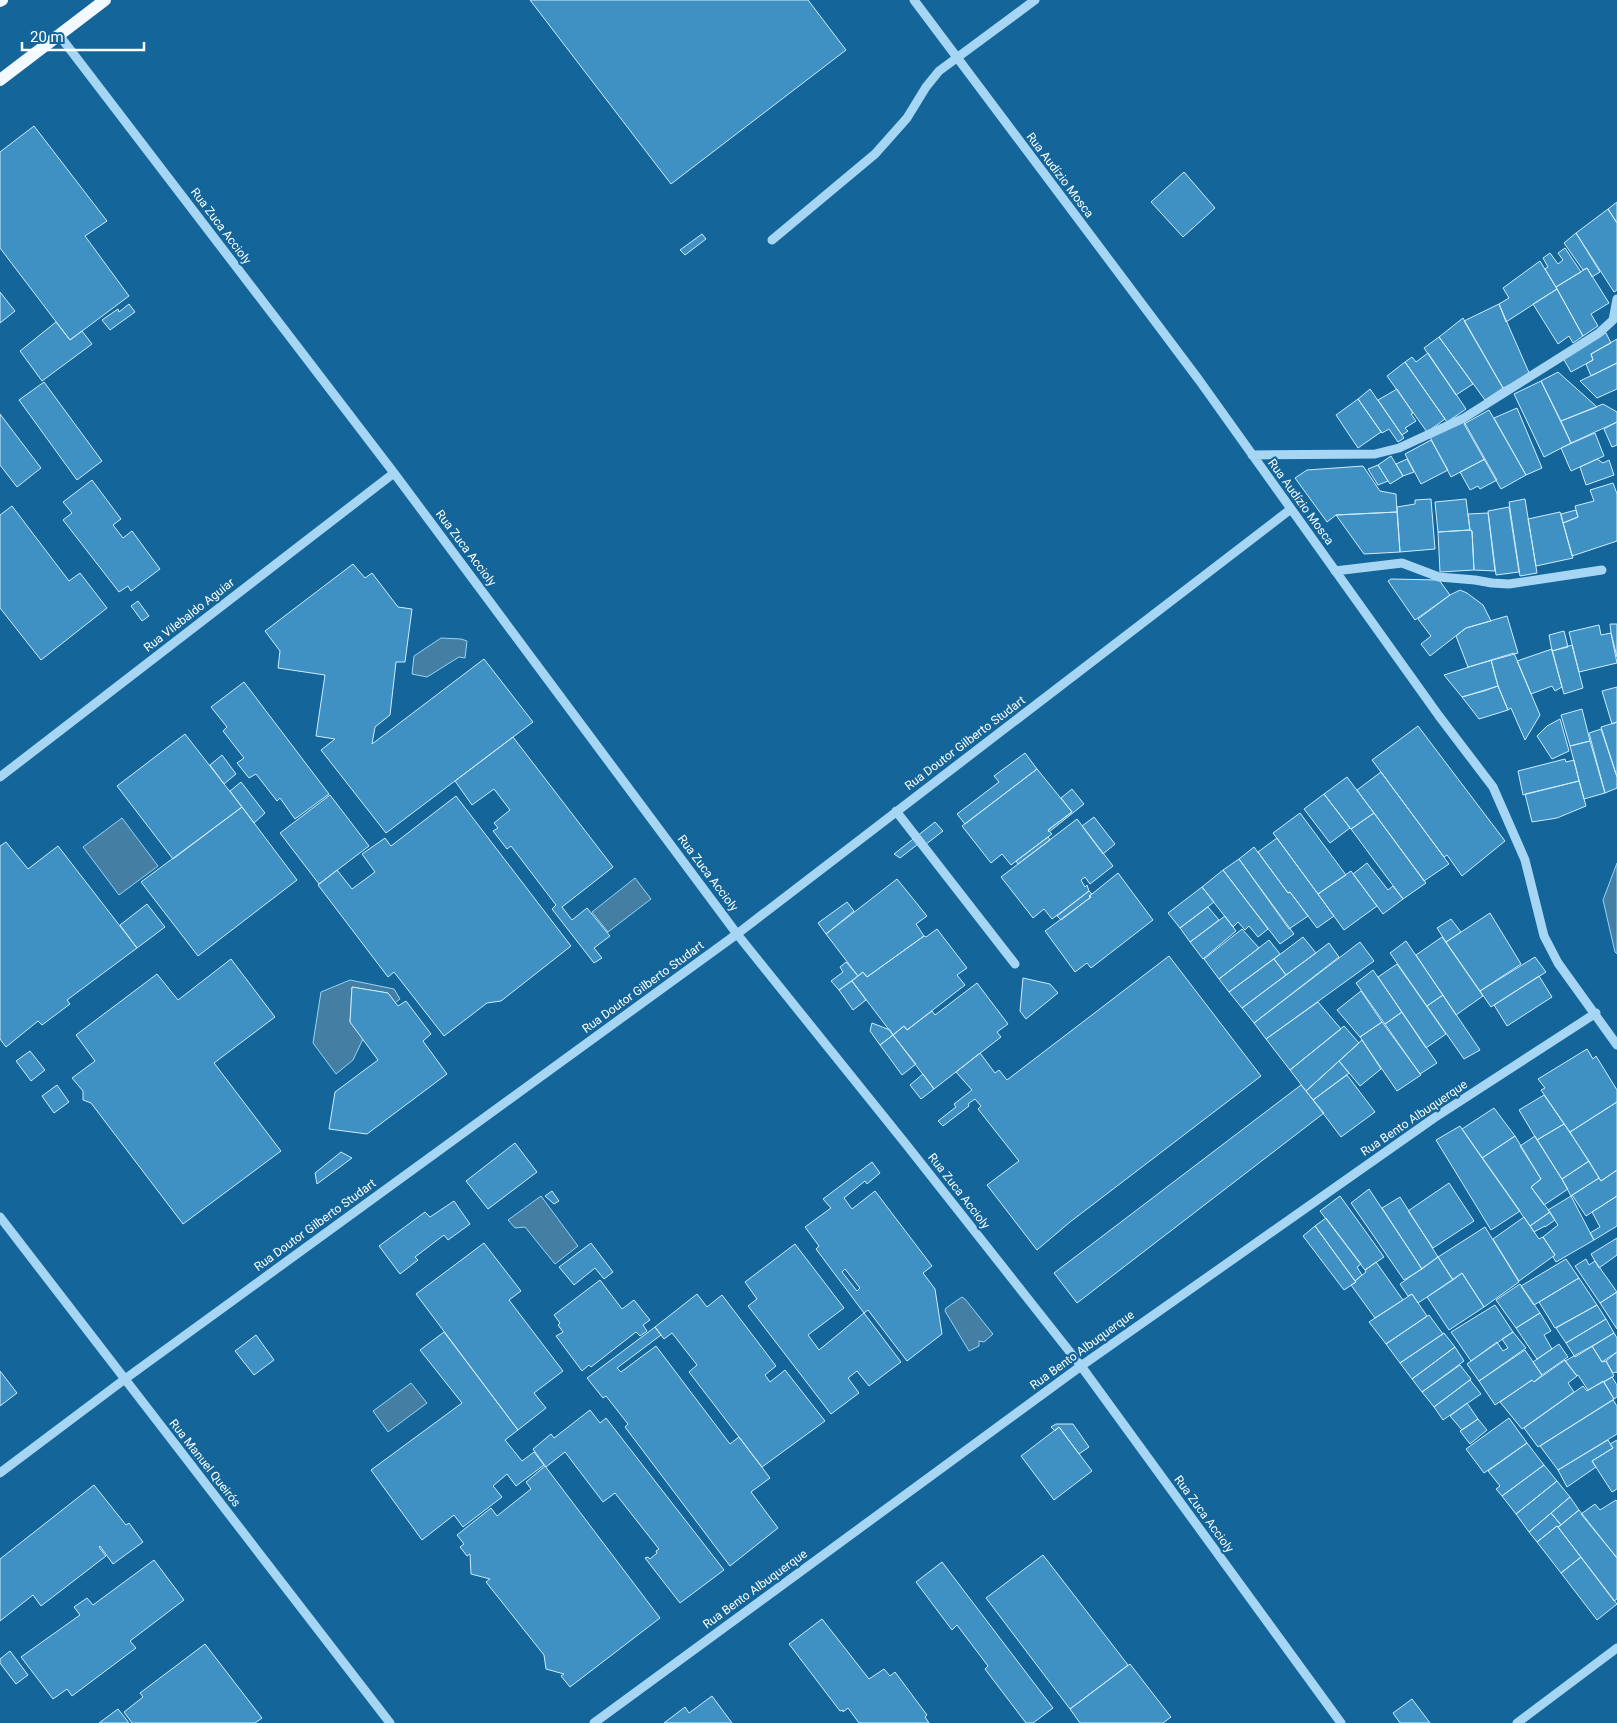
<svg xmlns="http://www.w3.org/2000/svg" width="1617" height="1723" font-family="Roboto,sans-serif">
	<rect width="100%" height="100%" fill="#13659a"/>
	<path fill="#457ea3" stroke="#98d4f6" d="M441,638l20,1 6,2 -2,17 -6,-1 -32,20 -15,-3 2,-18z
		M122,818l36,48 -39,29 -36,-48z
		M1617,863v91l-2,-2 -12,-52z
		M635,878l16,21 -43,33 -16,-20z
		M350,980l44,9 6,10 -5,4 -7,-10 -36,-6 -2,35 13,17 -10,21 -17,14 -23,-31 8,-51z
		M541,1196l37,50 -23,18 -30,-37 -10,1 -7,-8z
		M962,1297l3,2 28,35 -9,8 -5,-1v5l-10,5 -24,-40 1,-3z
		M411,1383l16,20 -39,29 -15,-21z"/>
	<path fill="#4091c3" stroke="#ceecfd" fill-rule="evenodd" d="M530,0h278l38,50 -175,134z
		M34,126l73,95 -22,15 44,60 -59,44 -70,-92v-96z
		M1184,172l31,36 -32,29 -32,-35z
		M1617,202v21l-9,-14z
		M1608,209l9,14v67l-3,2 -38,-59z
		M1576,233l24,39 -8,5 -5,-9 -4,2 -19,-27z
		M702,234l4,5 -21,16 -5,-5z
		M1565,248l16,24 -25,15 -11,-18 3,-2 -5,-9 7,-5 8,11 5,-4 -5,-7z
		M1540,261l17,28 -51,33 -7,-18 10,-6 -6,-10z
		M1587,268l22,35 -18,11 7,12 -15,10 -27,-49z
		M1557,289l26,47 -10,7 -4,-7 -11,8 -25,-40z
		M0,292l15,19 -15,12z
		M129,304l6,8 -25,18 -8,-10 16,-11 1,3z
		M1499,304l31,71 -27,13 -39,-67z
		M1463,318l40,70 -18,12 -46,-63z
		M56,322l14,18 12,-9 10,13 -50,37 -22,-30z
		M1606,333l5,10 -20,11 2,6 -22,12 -8,-14 18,-13z
		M1439,337l34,47 -17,11 -32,-47z
		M1617,339v24l-26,13 -5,-12 7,-4 -2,-6z
		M1428,353l38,56 -19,13 -42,-60 7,-5 4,5z
		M1405,362l40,57 -18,13 -40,-56z
		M1617,363v26l-20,9 -17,-17z
		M1558,372l39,35 -36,14 -20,-40z
		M1541,381l30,62 -27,14 -30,-63z
		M44,382l58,79 -25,19 -58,-80z
		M1370,389l34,49 -6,4 -9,-13 -7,4 -24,-34z
		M1397,389l16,24 -2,1 5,7 -11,7 3,3 -6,4 -24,-35z
		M1358,399l23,33 -23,16 -22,-33z
		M1603,404l14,8v10l-46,21 -10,-22z
		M1517,408l25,60 -16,7 -32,-57z
		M1489,410l37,65 -25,14 -37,-65z
		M0,414l41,54 -24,19 -17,-22z
		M1463,420l22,39 -34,18 -21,-40z
		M1617,422v23l-5,2 -8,-18z
		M1595,433l9,23 -33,15 -10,-23z
		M1431,440l17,30 -27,14 -16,-30z
		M1391,456l12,20 -13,8 -12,-19z
		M1407,459l7,13 -11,4 -7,-12z
		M1485,459l12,21 -17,9 -2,-3 -8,4 -10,-18z
		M1597,459l6,4 6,-3 5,15 -28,10 -6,-18z
		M1378,465l10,16 -10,4 -10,-16z
		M1363,466l17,25 16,3 1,18 -61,3 -9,7 -32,-44 12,-8z
		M92,480l29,39 -8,6 10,13 9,-7 28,38 -29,22 -3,-5 -9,6 -56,-72 9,-7 -9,-11z
		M1613,483l4,11v47l-45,15 -9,-33 15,-6 -3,-11 19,-5 -4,-11z
		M1431,499l4,50 -35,3 -3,-45 18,-3v-4z
		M1466,499l4,31 -32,2 -3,-30z
		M1525,499l12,74 -17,3 -11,-74z
		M12,506l57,75 11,-8 27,35 -66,52 -41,-52v-93z
		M1509,507l10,65 -23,3 -8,-64z
		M1576,510l2,7 -15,6 -2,-9z
		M1397,512l3,40 -36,2 -28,-39z
		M1560,512l13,46 -37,8 -8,-47z
		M1488,513l7,58 -21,-1 -2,-39 -2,-1 -2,-16z
		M1470,530l2,1 2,39 -34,2 -2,-40z
		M353,564l12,14 7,-5 26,34 14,2 -7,53h-9l-6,53 -15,12 -3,17 112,-85 49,63 -147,111 -65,-83 14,-11 -19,-3 9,-61 -47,-7 2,-17 -15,-20z
		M1391,579l48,1 11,15 -35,25 -27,-39z
		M1460,590l7,3 16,12 8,16 -25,7 -36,28 -9,-12 10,-8 -13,-17 32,-24z
		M138,601l11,15 -7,5 -11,-15z
		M1507,616l11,37 -50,14 -12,-31 10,-8z
		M1610,624h7v33l-6,-24z
		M1599,625l2,10 10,-2 6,30 -38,9 -10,-40z
		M1564,631l4,16 -16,4 -3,-16z
		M1572,645l11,43 -19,6 -12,-43z
		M1552,649l10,38 -7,4 -3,-5 -21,8 -14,-33z
		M1514,653l26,62 -15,25 -14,-32 -3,2 -10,-24 -7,-26z
		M1491,660l7,26 -14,5 -22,6 -18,-22z
		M244,682l85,112 -34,25 -15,-21 -3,3 -21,-27 -7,4 -12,-15 7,-5 -21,-27 4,-4 -16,-20z
		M1498,686l10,24 -29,9 -17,-22z
		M1617,687v35l-5,2 -10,-33z
		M1582,709l8,32 -20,5 -9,-31z
		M1560,719l9,32 -17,8 -15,-23 10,-10z
		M1617,722v55l-16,-50z
		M1418,726l87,115 -43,35 -15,-21 -3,2 -72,-97z
		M1601,729l16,48v11l-12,5 -16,-60z
		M185,734l57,73 -69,52 -56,-73z
		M513,737l100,130 -51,40 10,13 15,-12 23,28 -16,12 8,10 -8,5 -42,-54 4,-4 -45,-59 -4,3 -14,-18 5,-3 -4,-5 16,-13 -16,-21 -22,16 -17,-24z
		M1590,741l15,52 -21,6 -14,-53z
		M1025,753l12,16 -72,55 -8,-10 42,-32 -5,-6z
		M222,755l14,19 -12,10 -14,-19z
		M1565,759l1,3 8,-2 5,21 -56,14 -5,-24z
		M1037,769l35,43 -24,18 4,4 -41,31 -9,-11 -11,9 -29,-37z
		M1381,772l68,92 -25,17 -67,-91z
		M1347,777l27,36 -23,16 -27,-35z
		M1579,781l7,25 -29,12 -25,4 -7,-28z
		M241,782l24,31 -11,10 -24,-32z
		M1072,789l12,15 -35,28 -1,-2 24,-18 -11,-14z
		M1324,794l26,34 -20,15 -26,-34z
		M330,795l39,51 -50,38 -39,-51z
		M456,796l115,150 -70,55 -14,2 -43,33 -50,-64 -6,5 -70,-92 19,-15 15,19 23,-17 -13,-18 23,-16 6,8z
		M242,807l55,73 -99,76 -57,-74z
		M1300,813l46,62 -28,19 -45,-61z
		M1374,813l52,70 -23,16 -52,-70z
		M1094,817l21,27 -12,10 -21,-28z
		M1077,819l36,47 -23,18 -5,-7 -4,3 4,7 2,-2 2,6 -37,28 -8,-10 -11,9 -32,-41z
		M935,822l8,9 -18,14 -3,-4 -22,17 -6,-4z
		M1048,837l2,3 -32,24 -2,-3z
		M1277,838l57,78 -17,12 -27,-36 -2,1 -30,-41z
		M6,842l22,27 30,-23 79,102 -70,52 3,4 -28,21 -4,-4 -32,26 -6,-8v-193z
		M1254,847l34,46 2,-1 18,24 -19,13 -50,-70z
		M1239,859l55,75 -14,10 -57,-74z
		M1367,863l21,27 5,-4 10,13 -20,15 -30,-40z
		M1223,870l45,59 -10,8 -9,-11 -4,4 -7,-8 -5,5 -31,-40z
		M1351,871l26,35 -33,24 -26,-36z
		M1118,873l35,47 -62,48 -4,-5 -12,9 -30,-41 46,-34 -2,-1 3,-2z
		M897,879l30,37 -11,8 8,12 -57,41 -4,-5 -5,4 -32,-42z
		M1202,887l12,15 -34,26 -12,-15z
		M1089,891l3,3 -3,2 2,1 -30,23 -4,-4z
		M847,902l7,9 -28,23 -8,-11z
		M147,904l18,23 -28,21 -17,-23z
		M1208,907l11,13 -29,22 -10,-14z
		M1490,913l31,51 -41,27 -34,-49z
		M1225,916l11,15 -33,28 -13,-17z
		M1451,919l10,13 -15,10 -9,-14z
		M937,929l30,39 -10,7 8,10 -58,45 -3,-4 -11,9 -41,-54 11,-9 4,5 57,-41 2,1z
		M1242,929l17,19 -40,31 -15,-20z
		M1303,937l13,16 -30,22 -12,-16z
		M1442,937l41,59 -27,19 -40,-60z
		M1269,940l11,14 -51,38 -10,-13z
		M1406,941l37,54 -16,11 -37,-53z
		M1360,942l14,19 -108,78 -12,-16z
		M1329,943l10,14 -85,66 -12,-15z
		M1169,956l92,120 -191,146 -33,28 -50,-65 32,-24 -41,-52 3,-3 -6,-7 -7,5 1,2 -26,20 -5,-5 18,-14 -2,-3 18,-14 -16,-18 24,-19 15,20 4,-3 8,10z
		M1535,957l11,15 -55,35 -11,-16z
		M231,959l44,58 -61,46 67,88 -98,73 -92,-121 -8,-3v-9l-11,-13 23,-17 -19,-26 81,-61 21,26z
		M1274,959l12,16 -44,33 -13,-16z
		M846,962l12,14 -19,14 -8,-9 12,-9 -3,-5z
		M1397,964l49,70 -20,14 -48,-71z
		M1373,970l29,42 -17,12 -29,-41z
		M1539,976l13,21 -45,29 -13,-21z
		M1023,978l27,6 8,9 -32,26 -6,-8z
		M852,981l14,19 -13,10 -14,-20z
		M977,983l31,41 -11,8 4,5 -67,52 -41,-54 11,-9 3,4 25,-19 3,4z
		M352,987l36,6 10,13 8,-5 25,33 -8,7 24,33 -80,60 -38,-5 6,-37 43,-32 -28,-38z
		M1361,991l21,31 -22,15 -23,-27z
		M1443,995l37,55 -16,9 -37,-53z
		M1318,1002l23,27 -51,41 -24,-31z
		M1402,1012l35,51 -17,11 -35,-50z
		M1382,1022l39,53 -24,16 -37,-54z
		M872,1023l18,7 3,5 -13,10 -10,-14z
		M1344,1026l15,17 -53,48 -16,-21z
		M893,1035l23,29 -14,11 -22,-30z
		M1362,1040l19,29 -21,17 -21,-25z
		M1587,1049l6,10 3,-3 21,34v12l-47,30 -29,-42 4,-2 -7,-9z
		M30,1051l15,19 -14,11 -15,-20z
		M1339,1061l10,12 -36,27 -7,-9z
		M923,1074l11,15 -13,10 -11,-14z
		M1347,1075l28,37 -34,25 -28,-37z
		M57,1085l12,17 -15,11 -12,-17z
		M1301,1085l23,28 -247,190 -23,-30z
		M1544,1095l20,29 -27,16 -18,-30z
		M1617,1102v68l-16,11 -31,-49z
		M1494,1108l21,28 -33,22 -20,-29z
		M1564,1124l25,37 -27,18 -25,-39z
		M1460,1126l60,85 -29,19 -55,-90z
		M1515,1136l26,43 -10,8 19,25 -20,14 -48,-68z
		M1535,1136l33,53 -24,16 -13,-18 10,-8 -21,-33z
		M515,1143l22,29 -49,37 -22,-28z
		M341,1152l11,6 -35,26 -2,-11z
		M1589,1161l10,17 -28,18 -9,-17z
		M872,1162l8,11 -13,11 -2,-3 -21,17 8,11 23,-18 57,75 -9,7 12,16 7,45 -35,27 -39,-51 -4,3 -48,-64 3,-3 -14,-19 26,-19 -8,-9zM845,1269l15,19 -3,3 -15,-19z
		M1617,1170v26l-31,20 -14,-21 27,-17 2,3z
		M1449,1183l25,38 -41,27 -25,-37z
		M1369,1189l53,80 -18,11 -53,-77z
		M552,1191l7,10 -5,3 -9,-8z
		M1340,1196l44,61 -19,13 -45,-59z
		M1571,1196l23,44 -38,22 -3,-5 2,-2 -12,-18 15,-12 -10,-15z
		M1617,1196v30l-23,14 -4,-7 10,-6 -8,-15z
		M1400,1197l38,60 -16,12 -40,-61z
		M454,1201l16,23 -22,16 -4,-5 -29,22 3,3 -18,14 -21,-28 46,-34 5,5z
		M1550,1212l5,8 -10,7v-1l-11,6 -4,-6z
		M1524,1217l15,22 4,-2 12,18 -36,26 -26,-42z
		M1326,1218l35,46 -4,3 5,8 -7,6 -40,-55z
		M1315,1226l41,56 -12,8 -41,-54z
		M1485,1227l34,55 -35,25 -22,-34 -9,7 -15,-23z
		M1617,1238v17l-18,13 -8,-14z
		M484,1243l37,48 -12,9 54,71 -29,22 12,15 -28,22 -102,-136z
		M591,1243l22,29 -9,7 -9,-11 -21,17 -15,-18z
		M795,1244l49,64 -36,27 11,15 45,-37 37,49 -32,24 -12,-15 -9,7 11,15 -28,21 -83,-108 9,-7 -12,-17z
		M1438,1257l15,23 -35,23 -6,-9 -4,2 -8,-12z
		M1566,1259l13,19 -45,27 -1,-1 -12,-18z
		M1586,1259l3,6 6,-4 22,31 -17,11 -25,-37z
		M1376,1262l27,38 -28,18 -24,-33 5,-3 -1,-1 11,-9 -1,-2z
		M1462,1273l22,34 -35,23 -22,-33z
		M1579,1278l18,27 -42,23 -16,-26z
		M600,1280l22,29 12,-9 16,20 -7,5 4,6 -7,5 -4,-4 -45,35 -2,-2 -7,6 -26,-35 7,-4 -5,-7 2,-2 -6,-8z
		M1520,1284l20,29 -24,15 -20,-28z
		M1617,1292v37l-17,-26z
		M697,1294l10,13 15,-12 54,71 -11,9 5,7 15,-12 40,51 -63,46 -73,-95 8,-7 -25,-32 -8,6 -9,-12z
		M1412,1294l15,22 -41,28 -17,-22z
		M1495,1305l18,27 -42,29 -20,-29z
		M1597,1305l9,14 -40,24 -10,-15z
		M1540,1313l11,18 -7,4 8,14 -15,10 -21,-31z
		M1429,1315l14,19 -43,29 -14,-19z
		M1606,1319l8,14 -39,24 -9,-14z
		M655,1327l6,8 -44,33 4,4 35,-26 74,98 9,-7 31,41 -19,14 27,36 -48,38 -105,-139 3,-3 -22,-28 -3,2 -16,-20z
		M444,1332l74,98 -13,10 17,21 12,-9 10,13 -28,21 -9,-12 -14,12 9,11 -39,30 -9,-12 -32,25 -51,-70 91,-67 -42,-53z
		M1513,1332l13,16 -47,33 -12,-17 30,-22 6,9 5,-3 -6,-9z
		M1444,1333l11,14 -43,32 -12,-16z
		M1614,1333l3,5v14l-15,10 -10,-16z
		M256,1335l18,25 -20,15 -19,-24z
		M1559,1344l9,13 -26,18 -9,-13z
		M1592,1346l10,16 4,-1 8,15 -26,14 -10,-15 -1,1 -12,-15z
		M1455,1347l9,14 -42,31 -10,-13z
		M1525,1350l17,25 -8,7 -2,-2 -37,25 -16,-24z
		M1617,1352v21l-1,-1 -3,1 -7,-12z
		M1565,1360l12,16 -9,7 6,9 -52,37 -22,-27 32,-22 2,2z
		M1460,1365l11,14 -37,28 -12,-15z
		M0,1371l17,22 -17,13z
		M1612,1377l5,8v12l-3,2 -10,-17z
		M1470,1380l11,14 -38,26 -9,-13z
		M1603,1381l11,18 -76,48 -14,-19 59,-42 4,5z
		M1613,1400l4,6v28l-59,36 -18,-24z
		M1467,1403l11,16 -16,11 -12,-14z
		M590,1410l10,13 6,-5 118,152 -44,33 -35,-45 3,-1 2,2 7,-6 -1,-2 3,-2 -44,-56 -12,9 -38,-50 -19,15 -13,-18 18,-15 3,4z
		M1509,1418l18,25 -43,30 -18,-24z
		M1478,1419l9,11 -17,14 -10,-13z
		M1056,1424h17l16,23 -10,7 -20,-27 -4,4 -4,-4z
		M1059,1427l33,44 -38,29 -33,-44z
		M1608,1440l5,8 -21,13 4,6 -29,20 -9,-17z
		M1617,1440v49l-5,3 -20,-31 21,-13 -3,-4z
		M1527,1443l17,22 -42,31 -6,-7 4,-3 -12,-15z
		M1544,1465l13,16 -41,33 -14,-18z
		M545,1466l115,152 -90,69 -9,-11 3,-2 -18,-5 -2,-14 -58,-73 4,-3 -19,-5 -1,-20 -3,2 -7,-9 4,-3 -7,-9 34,-27 6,8 34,-27 -5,-7z
		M1557,1481l13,16 -41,35 -13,-18z
		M94,1485l32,40 3,-2 14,19 -30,22 -13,-18 -1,1 7,9 -65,50 -8,-11 -33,26v-62z
		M1570,1497l9,13 -18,15 -10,-12z
		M1616,1500l1,1v57l-36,-44 14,-10 5,6z
		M1579,1510l38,48v41l-3,2 -56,-74z
		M1551,1513l10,12 -3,2 -1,-1 -20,16 -8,-10z
		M1557,1526l24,31 -20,16 -24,-31z
		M1043,1555l85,110 -58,44 -84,-111z
		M1581,1557l36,47 -20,16 -36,-47z
		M154,1560l30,40 -54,41 6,7 -64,48 -5,-7 -14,10 -32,-42 59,-42 -6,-8 13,-9 6,7z
		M942,1562l111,146 -20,15h-7l-41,-54 3,-3 -31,-41 -5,5 -36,-48z
		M822,1619l47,60 15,-10 6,7 5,-4 32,43 -2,2 4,6h-70l-11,-15 -5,4v-2l-3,1 -51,-67z
		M205,1644l57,74 -7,5h-123l-8,-11 19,-15 -3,-4z
		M10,1651l18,24 -12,9 -16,-21v-4z
		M1130,1664l41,53 -8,6h-83l-10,-14z
		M712,1696l20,27h-68l21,-16 4,6z
		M1412,1699l18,24h-30l-7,-10z
		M118,1709l11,14h-30z"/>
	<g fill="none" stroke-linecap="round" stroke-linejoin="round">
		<path stroke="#a6d6f3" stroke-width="9" d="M914,0l285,380 240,336 54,71 32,73 19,76 14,27 59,82
			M59,35l335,438 343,461 168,209 176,223 260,357
			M772,240l103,-86 32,-36 19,-31 13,-16 96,-71
			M1252,455l123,-1 24,-6 65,-30 135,-85 14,-13 4,-21
			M1335,571l67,-8 37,14 36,3 17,3 17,1 93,-14
			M0,777l394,-304
			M896,811l119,153
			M0,1217l390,506
			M0,1473l125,-94 612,-445 554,-425
			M594,1723l487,-357 353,-248 162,-105
			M1517,1723l100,-75"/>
		<path stroke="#f3faff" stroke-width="12" d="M0,1l2,-1
			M0,80l105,-80"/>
	</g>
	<g text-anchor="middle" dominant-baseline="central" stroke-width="4.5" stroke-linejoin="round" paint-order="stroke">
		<g font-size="12" fill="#fff" stroke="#13659a">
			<text transform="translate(1060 175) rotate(53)">Rua Audízio Mosca</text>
			<text transform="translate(221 226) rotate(53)">Rua Zuca Accioly</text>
			<text transform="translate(1301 502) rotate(54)">Rua Audízio Mosca</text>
			<text transform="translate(466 548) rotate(53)">Rua Zuca Accioly</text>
			<text transform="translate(189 615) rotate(-38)">Rua Vilebaldo Aguiar</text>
			<text transform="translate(965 743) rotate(-37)">Rua Doutor Gilberto Studart</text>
			<text transform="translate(708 873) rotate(53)">Rua Zuca Accioly</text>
			<text transform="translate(643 987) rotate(-36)">Rua Doutor Gilberto Studart</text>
			<text transform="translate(1414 1118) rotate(-34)">Rua Bento Albuquerque</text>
			<text transform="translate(959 1191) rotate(52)">Rua Zuca Accioly</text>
			<text transform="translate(315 1225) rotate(-36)">Rua Doutor Gilberto Studart</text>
			<text transform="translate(1082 1350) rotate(-36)">Rua Bento Albuquerque</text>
			<text transform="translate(205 1463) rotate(52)">Rua Manuel Queirós</text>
			<text transform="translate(1204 1514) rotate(54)">Rua Zuca Accioly</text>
			<text transform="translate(755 1589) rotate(-36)">Rua Bento Albuquerque</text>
		</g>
	</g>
	<path d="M22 42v8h122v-8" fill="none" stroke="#ffffff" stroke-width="2.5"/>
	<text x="30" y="42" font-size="15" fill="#ffffff" stroke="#13659a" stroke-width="4" paint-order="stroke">20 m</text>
</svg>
